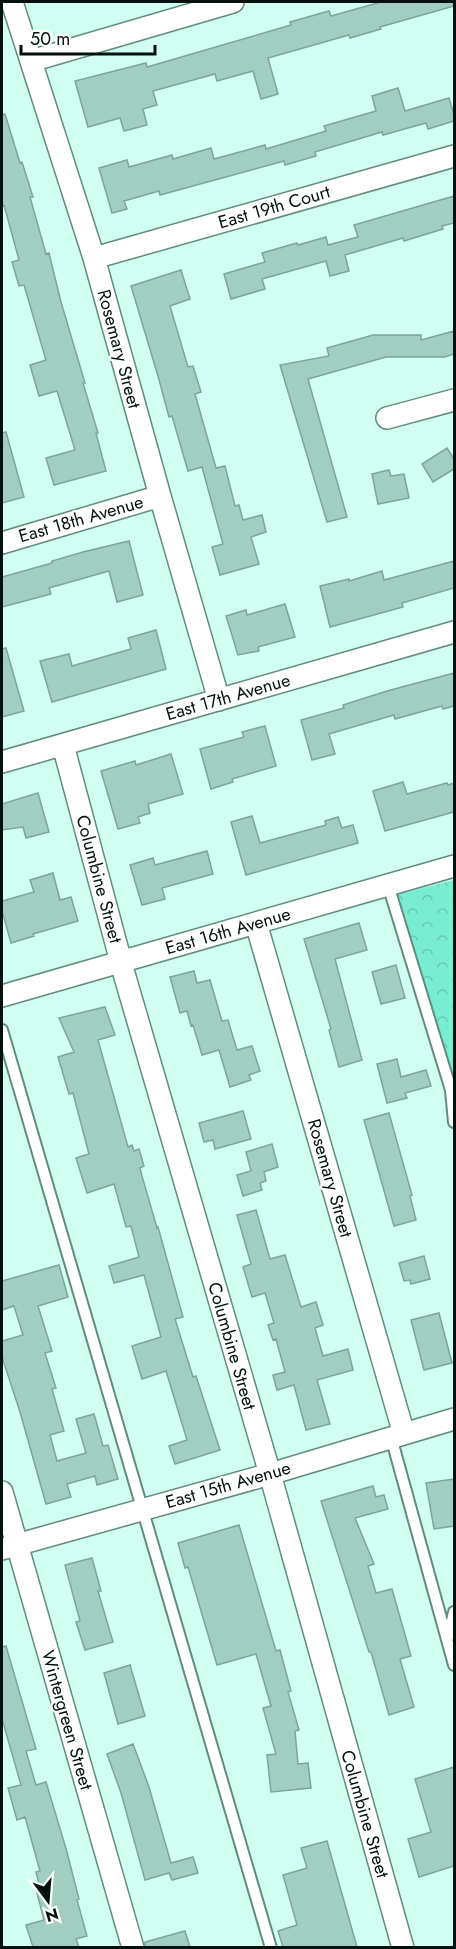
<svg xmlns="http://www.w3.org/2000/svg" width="456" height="1949" font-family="Jost,sans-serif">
	<defs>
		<pattern id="park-crowns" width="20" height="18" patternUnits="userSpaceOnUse" patternTransform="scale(1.5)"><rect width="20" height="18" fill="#78edd1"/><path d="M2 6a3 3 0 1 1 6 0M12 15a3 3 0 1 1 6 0" fill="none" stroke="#66cab2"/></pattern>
	</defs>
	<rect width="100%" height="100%" fill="#d1fff2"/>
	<path fill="url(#park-crowns)" d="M454,880v201l-5,-2 -53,-184z"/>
	<path fill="#a1cec1" stroke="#7ba69a" stroke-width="1.5" d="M381,2h72l1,4 -74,21 1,2 -31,9 -1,-3 -81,23 10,36 -17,5 -8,-28 -36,10 -2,-7 -62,17 4,14 -14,4 4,16 -23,6 -4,-13 -32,9 -13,-46 71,-18 1,4 144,-42 -1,-3 39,-11 2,5z
		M398,88l7,23 44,-13 5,17v6l-26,8 -2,-6 -43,12 -1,-3 -67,20 1,4 -31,9 -1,-4 -124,34 -1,-4 -35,10 3,8 -15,4 -13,-45 28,-8 2,7 43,-12 1,4 38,-11 3,11 51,-14 1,4 60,-18 -2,-5 52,-15 -4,-15z
		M5,114l15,49 2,-1 11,35h-3l16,57 3,-1 12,49 24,81h-2l15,50h-2l10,38 -52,14 -8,-27 29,-8 -18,-59 -18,5 -9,-31 16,-5 -22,-75 -5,1 -7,-24 7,-2 -15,-55 -2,1v-91z
		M454,196v27l-12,3 1,3 -39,12 -1,-3 -58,17 4,16 -19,5 -4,-15 -64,18 3,10 -34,10 -7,-25 41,-12 -3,-9 35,-10 1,2 28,-8 2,8 30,-8 -4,-12z
		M181,270l9,29 -20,7 18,61 5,-1 8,26 -6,2 21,74 9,-2 10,40 4,-1 4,15 19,-5 4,17 -15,5 8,27 -39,11 -8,-28 11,-3 -21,-77 -14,4 -16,-55 -3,1 -11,-41 -27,-90z
		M454,331v23l-9,3h-59l-78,22 39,138 -20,5 -47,-157 49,-9 -2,-8 46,-13h48v5z
		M6,432l18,65 -22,6v-70z
		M447,448l7,11v10l-21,13 -11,-18z
		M389,470l2,6 13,-2 5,24 -31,6 -6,-30z
		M129,541l14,54 -26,7 -8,-31 -60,17 2,6 -49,13v-30l50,-14v-2l31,-9z
		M454,561v27l-52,15 1,4 -73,20 -10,-41 29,-7v2l33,-10 2,9z
		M285,604l10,33 -37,10 1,4 -21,4 -12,-39 20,-6 1,5z
		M156,630l10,39 -114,33 -12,-41 29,-7 3,12 59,-17 -3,-11z
		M6,648l18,63 -22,6v-68z
		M454,673v33l-11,3 -1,-3 -47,13 -1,-4 -65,19 6,20 -23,6 -11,-40 43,-12 -1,-3 44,-14z
		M265,726l11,40 -44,13 1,3 -22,7 -11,-40 44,-12 -2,-5z
		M171,754l12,40 -35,10 2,9 -12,4 2,6 -22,6 -17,-58 34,-10 1,4z
		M403,782l4,12 40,-11 1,2 6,-2v29l-69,19 -12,-40z
		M38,793l11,39 -23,6 -3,-11 -21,3v-26z
		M252,816l8,27 66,-18 -1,-4 13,-4 4,11 11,-3 5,18 -112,32 -15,-53z
		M207,851l6,23 -51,14 3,11 -23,6 -12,-40 23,-7 2,7z
		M53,873l7,27 11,-3 7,24 -45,13 1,2 -23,7 -9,-32v-10l32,-9 -4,-12z
		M359,923l8,27 -32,9 27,101 -23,7 -10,-37 2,-1 -27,-90z
		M396,965l9,33 -24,6 -9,-32z
		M194,971l3,12 13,-3 12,41 6,-1 9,30 15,-4 8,25 -11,4 2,5 -21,7 -11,-37 -17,5 -9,-30 -2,1 -4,-15 -7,2 -10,-36z
		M105,1007l10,28 -17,5 30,107 4,-2 2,6 5,-2 5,17 -4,2 2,8 15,52 1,-1 25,90 -8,2 18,58 3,-1 24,74 -45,14 -6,-18 18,-6 -21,-69 -24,8 -10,-33 29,-9 -17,-62 -30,8 -5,-17 30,-9 -8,-31 -5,1 -12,-43 -27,9 -11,-35 13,-4 -16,-61 -4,1 -11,-37 16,-5 -15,-34z
		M397,1059l4,18 25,-7 5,16 -26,7 2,5 -20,5 -10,-39z
		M243,1111l8,28 -36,10 -2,-9 -9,2 -5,-19z
		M389,1113l23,82 -2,1 6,24 -22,6 -30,-106z
		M272,1144l6,23 -14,5 2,9 -6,2 2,7 -19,6 -6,-21 14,-4 -5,-19z
		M256,1210l14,49 15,-4 16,52 15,-5 7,23 -8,3 8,28 25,-7 5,21 -36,10 13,44 -24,6 -12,-45 -17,5 -4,-15 12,-3 -9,-33 -3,1 -5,-15 6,-2 -9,-30 -13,4 -9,-30 8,-3 -14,-49z
		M424,1256l6,23 -19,5 -1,-4 -6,1 -5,-18z
		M59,1265l9,32 -30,9 14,45 -7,2 11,35 -4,1 12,42 -14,4 7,26 29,-8 -10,-34 18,-5 9,32 5,-1 10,34 -21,6 -2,-9 -28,8 4,13 -25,7 -26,-92 -18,-55v-16l21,-6 -9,-29 -12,4v-29z
		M439,1313l13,50 -28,7 -13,-50z
		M454,1479v47l-20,3 -8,-46z
		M373,1486l3,11 8,-2 4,14 -33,9 19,46 -6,2 8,27 16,-4 19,67 -11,3 14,48 -25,8 -18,-63h-2l-48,-151z
		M239,1525l37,126 4,-1 11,41 -3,1 11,38 -4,1 3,33 10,-1 3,25 -40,4 -4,-37 9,-1 -13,-46 8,-2 -15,-52 -39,11 -29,-98 -3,1 -7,-25z
		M92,1558l9,33h-3l15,51 -28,8 -9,-28 4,-1 -15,-56z
		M6,1646l30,103 -10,2 10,34 10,-3 21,70 12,47 -2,1 10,36 -11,3 3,8h-46l-7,-22 18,-5 -9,-35 4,-1 -3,-12 4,-1 -15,-54 -8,3 -9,-32 13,-3 -19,-66v-72z
		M130,1665l15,51 -27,8 -14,-51z
		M133,1744l16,43 22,76 22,-6 5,16 -26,7 -3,-7 -24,7 -24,-87 -14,-39z
		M454,1767v99l-35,11 -11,-38 23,-7 -16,-53z
		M327,1841l30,106h-74l-5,-16 19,-6 -14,-50 24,-7 -6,-20z
		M185,1931l5,16h-45v-5z"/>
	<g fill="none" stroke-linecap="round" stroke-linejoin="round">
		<defs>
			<path id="service" d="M388,885l63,205 3,32
				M2,1030l269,918
				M391,1437l63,228
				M448,1638l6,-26"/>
			<path id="minor" d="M12,2l82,256 66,238 59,204
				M31,61l202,-59
				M94,258l360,-102
				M387,418l67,-18
				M2,543l158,-47
				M63,745l62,232 145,497 133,474
				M2,762l452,-130
				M256,923l148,511
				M2,996l452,-130
				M2,1492l131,456
				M2,1549l268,-75 184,-55"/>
		</defs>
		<use href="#service" stroke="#618c80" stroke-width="14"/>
		<use href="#minor" stroke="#618c80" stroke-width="24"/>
		<use href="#service" stroke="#fff" stroke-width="10"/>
		<use href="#minor" stroke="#fff" stroke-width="21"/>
	</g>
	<g text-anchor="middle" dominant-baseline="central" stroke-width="4.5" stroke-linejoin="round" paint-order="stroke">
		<g font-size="18" fill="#02110d" stroke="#fff">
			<text transform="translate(274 207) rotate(-16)">East 19th Court</text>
			<text transform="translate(119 349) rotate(75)">Rosemary Street</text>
			<text transform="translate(81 519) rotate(-16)">East 18th Avenue</text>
			<text transform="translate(228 697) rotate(-16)">East 17th Avenue</text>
			<text transform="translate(99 879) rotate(75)">Columbine Street</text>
			<text transform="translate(228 931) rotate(-16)">East 16th Avenue</text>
			<text transform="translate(330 1178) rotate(74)">Rosemary Street</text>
			<text transform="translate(232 1346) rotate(74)">Columbine Street</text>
			<text transform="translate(228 1485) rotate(-16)">East 15th Avenue</text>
			<text transform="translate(67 1720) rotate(74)">Wintergreen Street</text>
			<text transform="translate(365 1814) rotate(74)">Columbine Street</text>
		</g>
	</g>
	<rect width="456" height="1949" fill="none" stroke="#02110d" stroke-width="6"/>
	<g transform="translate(48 1901) rotate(164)" stroke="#ffffff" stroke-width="4.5" paint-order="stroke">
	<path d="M0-4.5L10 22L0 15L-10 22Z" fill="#02110d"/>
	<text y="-9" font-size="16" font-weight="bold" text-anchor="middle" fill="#02110d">N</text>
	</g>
	<path d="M21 45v9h134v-9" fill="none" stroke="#02110d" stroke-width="3"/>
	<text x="30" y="45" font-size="18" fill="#02110d" stroke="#ffffff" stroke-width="4.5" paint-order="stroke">50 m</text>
</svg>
